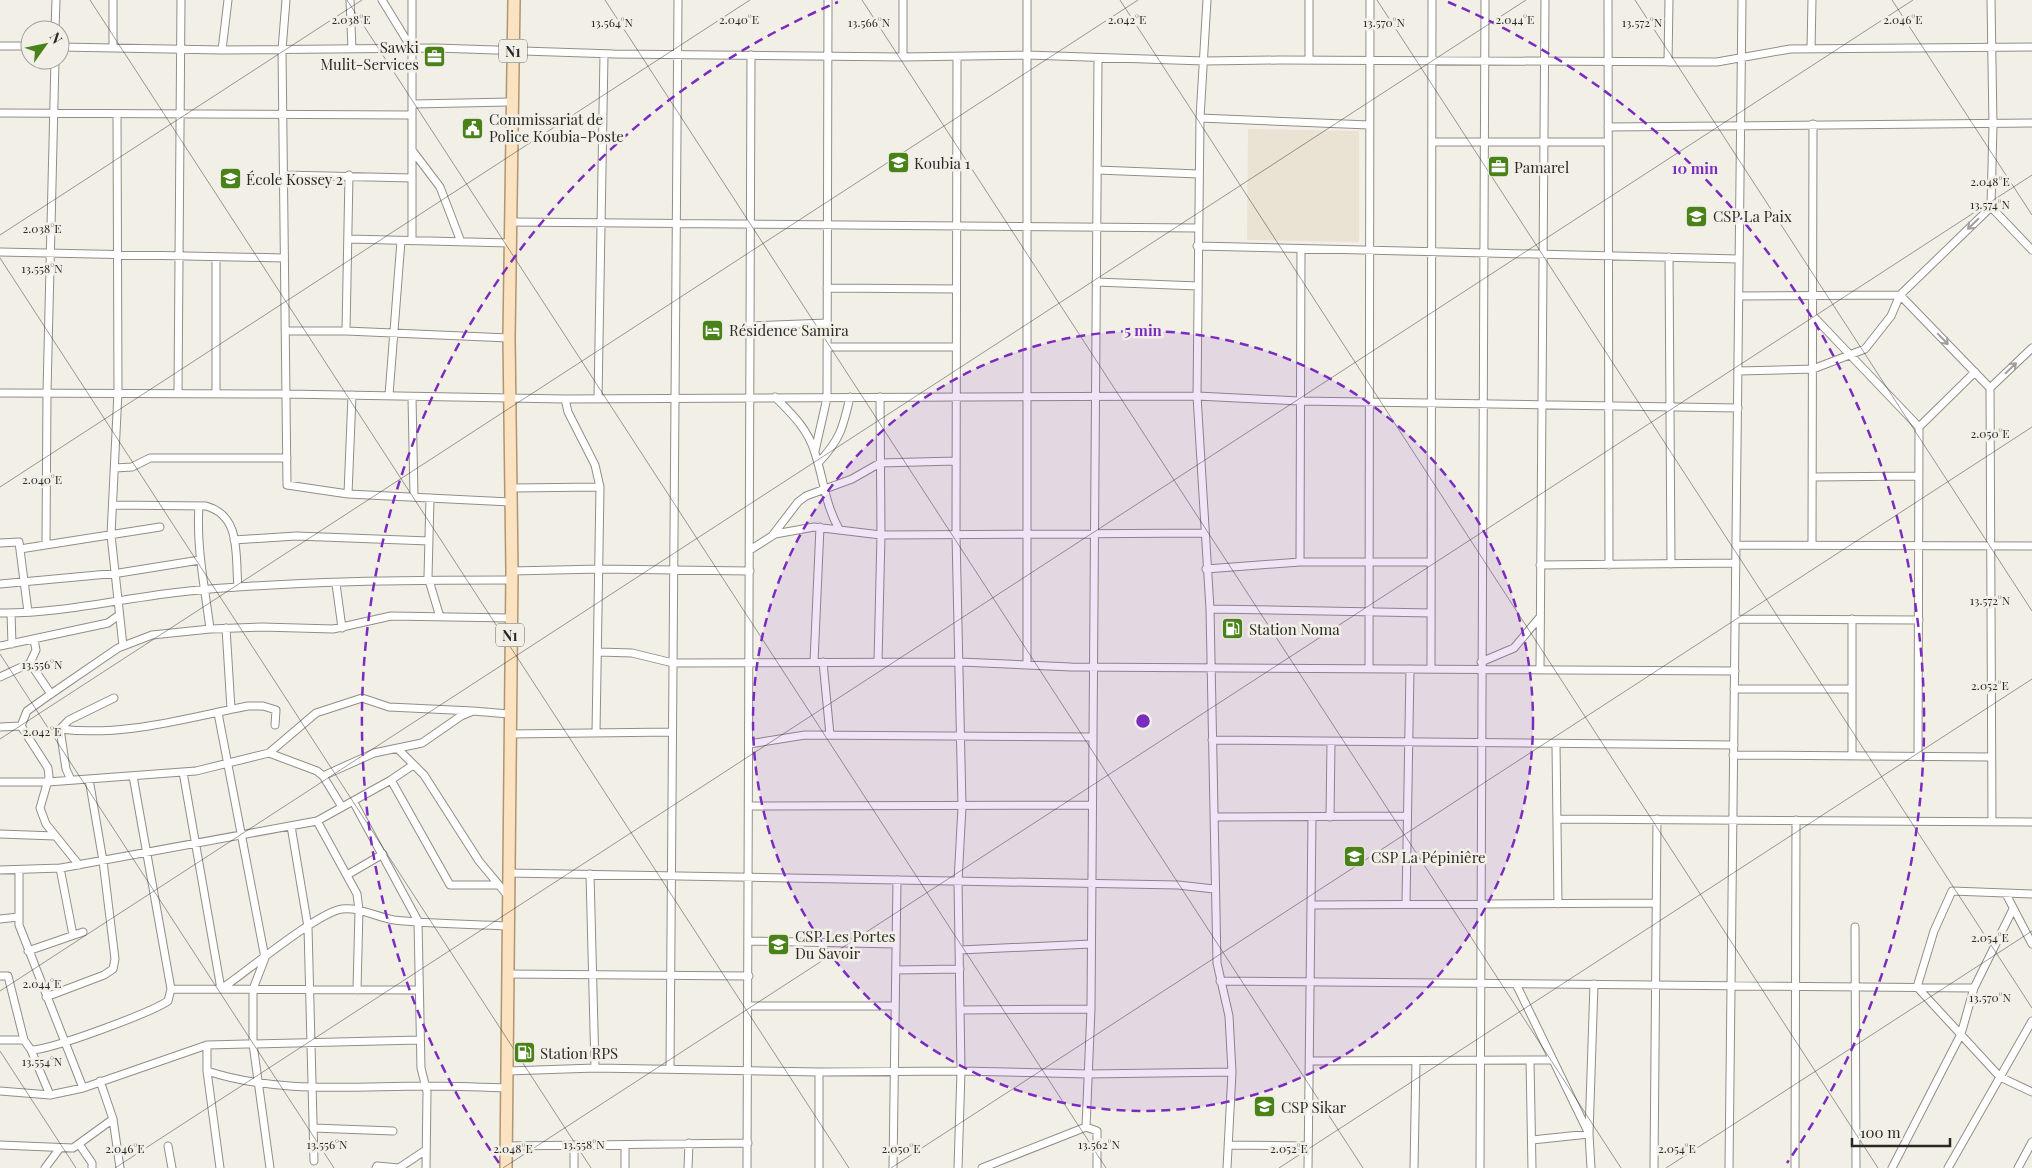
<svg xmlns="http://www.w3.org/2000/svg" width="2032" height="1168" font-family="'Playfair Display',serif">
	<rect width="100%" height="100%" fill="#f2efe7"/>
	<path fill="#eae3d4" d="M1248,129l111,2v111l-112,-2z"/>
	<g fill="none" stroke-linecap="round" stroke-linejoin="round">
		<defs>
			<path id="minor" d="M286,0l-4,50 5,435 61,9 163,8
				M350,0l2,49
				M382,0l30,49
				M412,0v241
				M1027,0v665
				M1207,0l-7,118 -3,278 13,213 7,354 12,53 3,56 -5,96
				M1309,0v60
				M1608,0l1,565
				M1991,0l2,125 -2,82
				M55,30l1,-30
				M0,46h30
				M60,47l162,3 214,-2 178,6 289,3 124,-2 177,6 76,-1 437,2 73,-13 242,-2
				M113,47v-47
				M1811,49l1,-49
				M222,50l6,-50
				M903,57v-57
				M957,57l-1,478 6,272 -4,74 3,190 -3,97
				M1668,62l1,-62
				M413,104l100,-2
				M0,113l412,2
				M117,114l1,278 -7,143 12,111
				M1200,118l169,7
				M1608,127l424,-4
				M1432,142h176
				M412,150l28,37 21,55
				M1097,170l102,4
				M284,175l128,3
				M511,222l687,6
				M349,239l162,4
				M1197,246l542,13
				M0,252l284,6
				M216,257v136
				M1669,257l2,307
				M1096,282l102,4
				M827,288l129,1
				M1813,316l106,111 -1,329
				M750,326l77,-3
				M285,331h61l163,7
				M346,331l3,-156
				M827,347h129
				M1738,371l75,-2 52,-20 26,-33 9,-21 -161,1
				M1990,388l42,-40
				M178,392l3,-392
				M0,393l286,1 279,5 632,-3 102,5 439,7
				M389,395l12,-154
				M412,397l2,100
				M775,397c17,17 33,32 40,56 9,27 10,51 24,76
				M565,399l3,13 27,53 5,22 -4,246
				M598,399l6,-345
				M1919,427l56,-55
				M815,451l12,-53 1,-398
				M818,463c22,-23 25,-35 32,-66
				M115,468l17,-1 18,-9h137
				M1813,477l106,-1
				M512,488l88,-1
				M348,494l4,-99
				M430,498l-2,79 12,40
				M113,505l93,1c36,10 29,50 32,81
				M199,506c-3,41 6,82 11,123
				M772,536l26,-34 8,-6 46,-17 28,-16 76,-2
				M234,540l62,-4 133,5
				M0,543l19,-1 9,70
				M46,545l1,-153 8,-332
				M1737,545l295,1
				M1812,545l1,-421
				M20,549l140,-22
				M750,550l25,-16 39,-7 67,8 323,-2
				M1300,562l1,-313
				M1540,565l196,-2
				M1206,569l94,-7h131
				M512,571l88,-2 150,2
				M0,584l119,-11 81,-13
				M336,584l6,44
				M1210,609l221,4
				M0,613c62,1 127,-16 189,-22 107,-10 215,-11 323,-11
				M11,613l1,31
				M1735,619l184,1
				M226,628l5,81
				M0,646l108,-23 11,-8
				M599,652l33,1 41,10 287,-1 111,5 664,4
				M814,662l6,-135
				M823,662l7,73
				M878,662l3,-127 -1,-138
				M1481,662l33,-14 26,-31
				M30,663l21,31
				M1369,669l1,-669
				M1431,669l1,-669
				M1540,670l5,-670
				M0,677l30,-14 6,-13 -2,-10
				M1734,689h118
				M218,713l47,245 -12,31v55l17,124
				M21,726l27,42 1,9 -9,31 6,16 33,41
				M0,727l21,-1 6,-15 21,-15 70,-48 34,-13 58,-6 52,-2 71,2 58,-13 120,2
				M60,729c65,8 125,-11 188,-23h15l13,4 -1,15
				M60,729l9,-9 45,-22
				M60,729l6,40 5,11
				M509,734l163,-2
				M1212,740l522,5
				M749,744l56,-9 288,2
				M1556,744l2,160
				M398,749l26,26 55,86 29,35
				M269,753l48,18 6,5 19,31
				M1733,755l258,2
				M1852,756v-137
				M183,772l38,217c24,-16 97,-77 121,-80 18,-2 34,8 52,11 37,4 76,4 114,6
				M323,776l51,-23 48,-10 39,-27 12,-5 36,3
				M391,780l59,105h47
				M0,782h48l148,-11 73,-18 47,-40 46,-15 27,9 84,4
				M353,801l65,120 3,147 6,24 -1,76
				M749,806l343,-1
				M1215,817l192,-1
				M1330,817l1,-74
				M1557,819l475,3
				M317,821l40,73 2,16 -2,80
				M1992,822l-2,-434 -90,-93 91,-88 41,43
				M291,826l17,101 6,234
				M0,834l55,2
				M60,868l13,67
				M0,870l61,-2 256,-47 74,-41 22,-15
				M19,870v55l64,163
				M508,873l670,12 36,4
				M590,874l5,194
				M347,875l36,-21
				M2006,894l26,50
				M2032,894l-80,-3 -18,40 -17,56 83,90 32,15
				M1406,904l4,-235
				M1311,905l345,-2
				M0,919l18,-2
				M1855,927l1,241
				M749,941l147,3
				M960,950l131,-6
				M28,951l55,-19
				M896,970l64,-1
				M507,974l242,2
				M0,976h8l16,64 7,10c20,0 119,-37 137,-49l3,-12 -38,-213
				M1220,981l754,7
				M1516,984l73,150 -57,6
				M171,989l248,1
				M46,997l58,-22 9,-6 2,-10 -12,-98 -14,-82
				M749,1006h146
				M960,1010l131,-1
				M0,1040h24
				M207,1045v26l13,97
				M31,1050l19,45
				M1530,1060l2,108
				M1310,1061l242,-1
				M670,1068l8,-1068
				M207,1071c70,23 146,15 219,15 26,0 53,1 80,2
				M506,1071l89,-3 224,4 142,-1 127,3 144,-2
				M100,1081l13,38 7,49
				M0,1091l50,4 33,-7 124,-43 213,-5
				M1086,1127l5,-118 7,-950
				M313,1128l80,3
				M79,1144l13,19v5
				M0,1145l73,3 40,-29
				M1229,1145l79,1
				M168,1146l4,22
				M506,1146l242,-3
				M45,1168l15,-20
				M376,1168l1,-2 22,2 27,-18
				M574,1168v-23
				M625,1168v-23
				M688,1168l1,-25
				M747,1168l4,-1113
				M819,1168v-96
				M893,1168l4,-288
				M982,1168l104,-41 11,4v37
				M1308,1168l4,-351
				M1414,1168l2,-107
				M1480,1168l5,-1168
				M1591,1168l-2,-34 5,-150
				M1654,1168l3,-349
				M1729,1168l13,-1168
				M1795,1168l1,-348
				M1892,1168l69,-134 13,-46 39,-79
				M1948,1168l84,-147
				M2018,1168l14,-26"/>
			<path id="primary" d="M506,1168l6,-597 -3,-233 5,-338"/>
		</defs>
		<use href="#minor" stroke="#928e87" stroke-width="9"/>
		<use href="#primary" stroke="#b09570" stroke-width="14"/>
		<use href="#minor" stroke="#fff" stroke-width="7"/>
		<use href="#primary" stroke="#fbe2c1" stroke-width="11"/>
	</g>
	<defs><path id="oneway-shaft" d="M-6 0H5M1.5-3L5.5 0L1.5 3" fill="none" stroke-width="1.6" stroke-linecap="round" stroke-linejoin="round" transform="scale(1.25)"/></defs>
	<g stroke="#9f9e9d">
		<use href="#oneway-shaft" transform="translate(1973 224) rotate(136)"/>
		<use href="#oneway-shaft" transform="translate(1943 339) rotate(46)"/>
		<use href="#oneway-shaft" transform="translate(2011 368) rotate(-44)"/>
	</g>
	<path fill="none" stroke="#292825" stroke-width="1" stroke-opacity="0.45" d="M90,0l759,1168M347,0l759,1168M605,0l758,1168M862,0l759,1168M1120,0l758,1168M1377,0l655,1008M1635,0l397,611M1892,0l140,215M0,235l362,-235M0,258l591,910M0,487l750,-487M0,654l334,514M0,739l1138,-739M0,991l1526,-991M0,1051l76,117M115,1168l1798,-1168M503,1168l1529,-993M891,1168l1141,-741M1279,1168l753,-489M1666,1168l366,-237"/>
	<circle cx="1143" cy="721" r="390" fill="#7b2cbf" fill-opacity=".12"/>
	<g fill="none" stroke="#7b2cbf" stroke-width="2.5" stroke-dasharray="9 6">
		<circle cx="1143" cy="721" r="390"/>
		<path d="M499 1163A781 781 0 0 1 838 2M1448 2A781 781 0 0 1 1787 1163"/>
	</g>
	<defs>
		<symbol id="office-square" viewBox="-11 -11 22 22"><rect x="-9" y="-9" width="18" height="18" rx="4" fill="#4a821a" stroke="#f2efe7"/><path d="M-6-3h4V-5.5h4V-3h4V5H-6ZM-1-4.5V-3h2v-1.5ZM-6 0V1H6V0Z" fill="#fff"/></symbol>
		<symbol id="civic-square" viewBox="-11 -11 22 22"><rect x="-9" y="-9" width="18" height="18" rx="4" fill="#4a821a" stroke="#f2efe7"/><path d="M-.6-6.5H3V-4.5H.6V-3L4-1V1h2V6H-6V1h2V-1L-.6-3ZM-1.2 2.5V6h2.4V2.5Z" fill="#fff"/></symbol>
		<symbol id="school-square" viewBox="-11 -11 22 22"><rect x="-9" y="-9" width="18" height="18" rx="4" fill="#4a821a" stroke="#f2efe7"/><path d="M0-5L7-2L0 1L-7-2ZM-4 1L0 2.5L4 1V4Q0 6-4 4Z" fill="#fff"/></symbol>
		<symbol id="hotel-square" viewBox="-11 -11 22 22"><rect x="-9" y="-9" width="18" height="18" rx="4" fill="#4a821a" stroke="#f2efe7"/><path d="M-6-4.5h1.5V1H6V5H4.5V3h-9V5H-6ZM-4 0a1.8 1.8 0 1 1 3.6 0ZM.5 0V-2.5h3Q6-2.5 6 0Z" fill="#fff"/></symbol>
		<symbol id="fuel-square" viewBox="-11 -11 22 22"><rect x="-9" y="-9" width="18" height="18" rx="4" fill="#4a821a" stroke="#f2efe7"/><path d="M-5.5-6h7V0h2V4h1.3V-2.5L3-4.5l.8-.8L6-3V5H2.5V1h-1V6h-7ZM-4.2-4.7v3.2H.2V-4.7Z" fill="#fff"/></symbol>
	</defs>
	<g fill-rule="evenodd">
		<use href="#office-square" x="422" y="44" width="25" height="25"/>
		<use href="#civic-square" x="460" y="116" width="25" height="25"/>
		<use href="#school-square" x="886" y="150" width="25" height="25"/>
		<use href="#office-square" x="1486" y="154" width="25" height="25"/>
		<use href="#school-square" x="218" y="166" width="25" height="25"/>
		<use href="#school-square" x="1684" y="204" width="25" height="25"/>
		<use href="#hotel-square" x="700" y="318" width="25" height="25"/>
		<use href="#fuel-square" x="1220" y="616" width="25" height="25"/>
		<use href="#school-square" x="1342" y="844" width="25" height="25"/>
		<use href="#school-square" x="766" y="932" width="25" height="25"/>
		<use href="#fuel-square" x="512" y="1040" width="25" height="25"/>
		<use href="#school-square" x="1252" y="1094" width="25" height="25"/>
	</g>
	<g text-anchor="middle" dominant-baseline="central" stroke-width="5" stroke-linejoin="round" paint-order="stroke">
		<g fill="#f2efe7" stroke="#65645f" stroke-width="1">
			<rect x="499" y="39.5" width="28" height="23" rx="4"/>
			<rect x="496" y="623.5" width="28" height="23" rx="4"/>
		</g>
		<g font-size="14" font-weight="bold" fill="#292825">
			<text x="513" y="51">N1</text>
			<text x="510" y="635">N1</text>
		</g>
		<g font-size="15" fill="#292825" stroke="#f2efe7" text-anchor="start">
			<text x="419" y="47" text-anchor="end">Sawki<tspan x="419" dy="17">Mulit-Services</tspan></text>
			<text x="489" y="119">Commissariat de<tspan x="489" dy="17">Police Koubia-Poste</tspan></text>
			<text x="914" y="163">Koubia 1</text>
			<text x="1514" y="167">Pamarel</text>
			<text x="246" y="179">École Kossey 2</text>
			<text x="1713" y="216">CSP La Paix</text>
			<text x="729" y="330">Résidence Samira</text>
			<text x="1249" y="629">Station Noma</text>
			<text x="1371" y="857">CSP La Pépiniêre</text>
			<text x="795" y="936">CSP Les Portes<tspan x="795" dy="17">Du Savoir</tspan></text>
			<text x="540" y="1053">Station RPS</text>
			<text x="1281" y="1107">CSP Sikar</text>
		</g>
	</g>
	<g font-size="12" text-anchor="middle" fill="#292825" stroke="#f2efe7" stroke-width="5" stroke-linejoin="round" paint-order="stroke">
		<text x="351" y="24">2.038°E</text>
		<text x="739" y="24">2.040°E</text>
		<text x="1127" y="24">2.042°E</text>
		<text x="1515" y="24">2.044°E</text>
		<text x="1903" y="24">2.046°E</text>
		<text x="869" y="27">13.566°N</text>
		<text x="1384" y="27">13.570°N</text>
		<text x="1642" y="27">13.572°N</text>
		<text x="612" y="27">13.564°N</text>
		<text x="1990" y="186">2.048°E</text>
		<text x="1990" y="209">13.574°N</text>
		<text x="42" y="233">2.038°E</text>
		<text x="42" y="273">13.558°N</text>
		<text x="1990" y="438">2.050°E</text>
		<text x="42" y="484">2.040°E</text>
		<text x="1990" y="605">13.572°N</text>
		<text x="42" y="669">13.556°N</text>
		<text x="1990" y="690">2.052°E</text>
		<text x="42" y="736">2.042°E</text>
		<text x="1990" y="942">2.054°E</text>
		<text x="42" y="988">2.044°E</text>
		<text x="1990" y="1002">13.570°N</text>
		<text x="42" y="1066">13.554°N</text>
		<text x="327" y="1149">13.556°N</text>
		<text x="584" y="1149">13.558°N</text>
		<text x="1099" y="1149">13.562°N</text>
		<text x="125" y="1153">2.046°E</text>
		<text x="513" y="1153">2.048°E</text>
		<text x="901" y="1153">2.050°E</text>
		<text x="1289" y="1153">2.052°E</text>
		<text x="1677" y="1153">2.054°E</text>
	</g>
	<circle cx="1143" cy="721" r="8" fill="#7b2cbf" stroke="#f2efe7" stroke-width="2.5"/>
	<g font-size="15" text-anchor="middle" font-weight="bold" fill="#7b2cbf" stroke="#f2efe7" stroke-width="5" stroke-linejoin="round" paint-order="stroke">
		<text x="1695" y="174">10 min</text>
		<text x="1143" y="336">5 min</text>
	</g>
	<g transform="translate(45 45) rotate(57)"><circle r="24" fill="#f2efe7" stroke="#a29f99"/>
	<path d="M0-4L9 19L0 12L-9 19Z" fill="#4a821a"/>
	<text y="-8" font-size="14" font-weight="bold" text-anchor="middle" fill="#292825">N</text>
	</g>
	<path d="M1852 1138v8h98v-8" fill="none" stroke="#292825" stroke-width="2.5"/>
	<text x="1860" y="1138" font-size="15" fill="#292825" stroke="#f2efe7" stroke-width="4" paint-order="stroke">100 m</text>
</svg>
